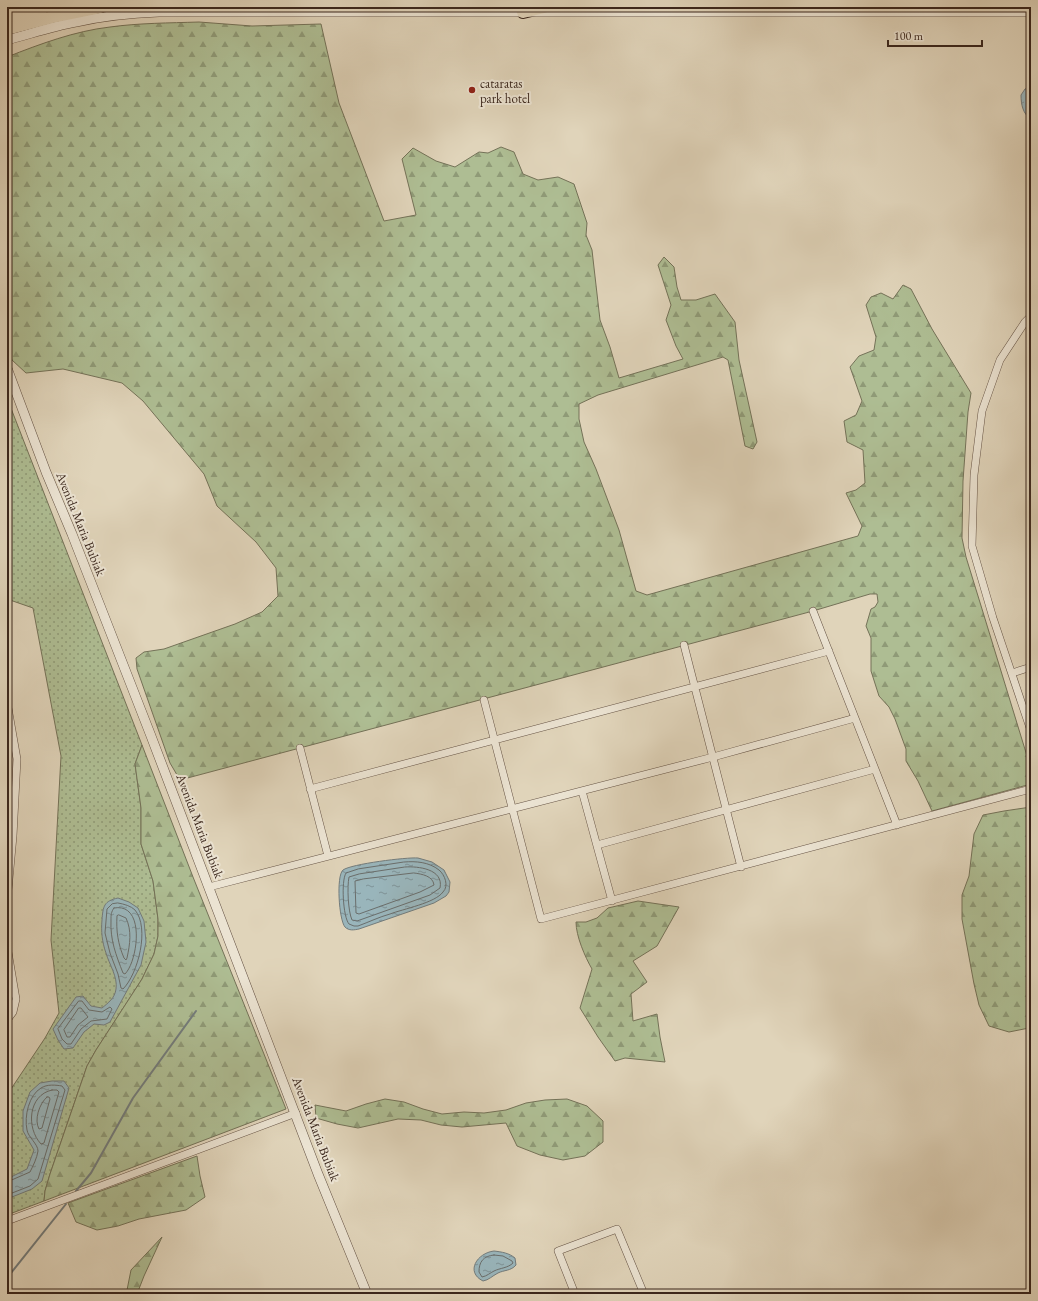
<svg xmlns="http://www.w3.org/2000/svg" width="1038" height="1301" font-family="'EB Garamond',serif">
	<defs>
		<pattern id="grass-dots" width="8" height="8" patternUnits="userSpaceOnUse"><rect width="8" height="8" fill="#aebd93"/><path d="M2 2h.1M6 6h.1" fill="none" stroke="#8f9a77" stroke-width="1.8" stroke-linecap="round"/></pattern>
		<pattern id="forest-firs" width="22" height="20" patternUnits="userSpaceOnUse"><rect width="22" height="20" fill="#aebd93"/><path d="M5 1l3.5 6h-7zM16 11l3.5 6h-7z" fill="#8f9a77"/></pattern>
		<pattern id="water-ripples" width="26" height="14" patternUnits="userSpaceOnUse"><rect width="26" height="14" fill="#99b5bb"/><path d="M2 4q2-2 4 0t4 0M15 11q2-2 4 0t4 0" fill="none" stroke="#7e9397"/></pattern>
	</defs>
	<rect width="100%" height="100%" fill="#e0d4ba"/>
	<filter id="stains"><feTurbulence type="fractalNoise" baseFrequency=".005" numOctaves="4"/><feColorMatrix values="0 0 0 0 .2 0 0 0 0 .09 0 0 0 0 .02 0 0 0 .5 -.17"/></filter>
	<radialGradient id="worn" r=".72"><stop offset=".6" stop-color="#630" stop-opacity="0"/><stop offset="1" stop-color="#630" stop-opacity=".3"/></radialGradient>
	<path fill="url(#grass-dots)" stroke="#747258" d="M7,398l135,347 -7,19 6,44v36l12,37 5,38v17l-4,18 -12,25 -46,71 -9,16 -37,108 -5,17 -1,10 -37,14v-120l38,-57 14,-25 -8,-73 10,-184 -28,-148 -26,-9z"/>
	<path fill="url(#forest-firs)" stroke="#747258" d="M199,22l53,4 69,-2 18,79 45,118 32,-6 -14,-56 11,-11 23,13 19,6 24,-15 9,1 13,-6 13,5 9,22 15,6 20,-3 16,7 13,39 -1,12 6,15 8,70 10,27 9,31 64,-19 -7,-13 -10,-26 5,-15 -13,-40 6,-8 10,10 3,20 4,13h15l19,-6 20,28 4,38 18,82 -4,7 -8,-3 -17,-86 -5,-3 -125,38 -19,9v15l5,23 12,27 23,61 17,61 11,4 211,-59 4,-10 -16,-33 10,-3 9,-7 -2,-33 -16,-8 -3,-21 12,-6 6,-14 -12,-34 9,-11 15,-6 2,-13 -10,-32 5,-8 10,-4 12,6 10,-14 8,4 21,40 39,64 -3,19 -5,69 -1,57 4,19 16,52 49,160v15l-99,27 -14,-30 -12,-20v-12l-11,-30 -6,-12 -10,-11 -8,-25v-33l-5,-12 5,-17 4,-2 3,-5 -1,-8h-7l-57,17 -633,169 -10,-17 -33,-94 -1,-11 8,-6 20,-3 71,-25 27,-12 16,-16 -2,-28 -20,-26 -39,-36 -13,-32 -61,-73 -21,-18 -59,-14 -37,4 -14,-13 -5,-14v-289c33,-13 68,-26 103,-30 29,-4 59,-4 89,-5z
		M142,745l51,132 93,232 -242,92 1,-10 5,-17 37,-108 9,-16 46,-71 12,-25 4,-18v-17l-5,-38 -12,-37v-36l-6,-44z
		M1031,807v219l-2,2 -20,4 -20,-6 -10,-21 -5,-21 -12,-65v-24l7,-19 5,-42 9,-19 21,-4z
		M638,901l41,6 -22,39 -24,15 14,21 -16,12 2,27 24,-7 3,23 5,25 -40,-4 -10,3 -17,-24 -18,-29 12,-39c-7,-12 -16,-33 -16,-47h10l11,-4 11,-10z
		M385,1099l19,3 19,7 19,5 22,-2 20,1 22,-3 20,-7 19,-3 22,-1 20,7 16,15v21l-18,14 -22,4 -23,-5 -23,-9 -11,-23 -44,4 -21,-2 -20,-5 -23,-1 -40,9 -21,-4 -21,-6 -1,-13 31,6 20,-7z
		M197,1156l3,20 5,21 -19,13 -47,9 -21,7 -21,4 -21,-8 -8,-19z
		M162,1237l-18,39 -7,18h-13l3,-4 4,-20z"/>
	<path fill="url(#water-ripples)" stroke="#737c7c" d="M1031,87v32c-8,-5 -10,-14 -10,-24l4,-6z
		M418,858l14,4 12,8 6,12 -1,10 -3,4 -12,7 -75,26c-5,1 -10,2 -14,-2 -6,-7 -9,-51 -2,-57 8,-6 64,-13 75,-12z
		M118,898l11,4 9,6 6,13 2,21 -5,23 -31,57 -6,3 -10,-1 -10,8 -11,16 -9,1 -6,-9 -5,-11 23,-32 7,-1 8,10 11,2c6,-5 13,-10 14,-19 2,-12 -7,-25 -10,-36 -4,-11 -5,-22 -4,-33 1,-14 2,-19 16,-22z
		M52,1081h12l5,7 -27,93 -10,8 -25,10v-20l20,-10 7,-19 -11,-19v-20l7,-19 10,-9z
		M494,1251c8,1 15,2 21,7l1,7c-5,6 -12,5 -18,8 -6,3 -9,7 -15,8 -18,-9 -6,-28 11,-30z"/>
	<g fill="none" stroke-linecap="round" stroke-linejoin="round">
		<path stroke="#6a6e6c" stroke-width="1" d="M404,862c12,-1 25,0 35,8 6,5 10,16 4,22 -8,11 -40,17 -53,22 -11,3 -21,8 -32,12h-4l-5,-2c-6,-7 -8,-43 -3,-51l12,-4z
			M405,867c13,-1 39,2 35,21l-10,7 -73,26 -5,-1c-4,-9 -5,-33 -3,-43l10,-3z
			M414,873c8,1 19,3 20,12l-14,7 -61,22 -3,-1 -1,-32 8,-2z
			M118,903c6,1 13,3 17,7 15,18 3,64 -12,79l-2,-1 -3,-14 -8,-21 -5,-20 2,-24 5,-5z
			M114,908c32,-6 24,53 11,66l-2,-1c-7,-18 -13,-33 -12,-53 0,-5 0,-8 3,-12z
			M119,915l7,3c6,13 4,26 1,40l-1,2 -2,-2c-6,-14 -8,-27 -7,-42z
			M79,1001h3l7,9 13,2 8,-5 2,2 -5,10 -16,2 -10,8 -10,15h-4l-5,-5 -4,-10z
			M79,1008h2l7,9 -10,8 -8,12h-3l-3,-7z
			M52,1090h5l2,2 -15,51 -3,1c-15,-16 -13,-49 11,-54z
			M47,1097h2l1,2 -8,29 -3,1c-5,-9 0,-25 8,-32z
			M7,1182l23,-10c3,-6 7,-14 8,-21 0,-7 -10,-14 -11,-21 -3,-14 2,-35 14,-42 6,-4 15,-3 21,-2l3,4 -27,89 -8,7 -23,9
			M494,1255l9,1 9,5 1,2c-5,5 -13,5 -19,8 -4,2 -7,5 -12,6l-3,-5c0,-10 4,-16 15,-17z"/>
		<path stroke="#737c7c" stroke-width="2" d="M76,1191l15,-18 42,-75 63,-87
			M7,1278l59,-74"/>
		<defs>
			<path id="minor" d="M1031,316l-6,6 -25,38 -18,51 -8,64 -2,71 21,72 38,113
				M813,611l84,214
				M684,645l57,222
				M1012,673l19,-6
				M484,700l57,219 490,-130
				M7,702l10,57 -4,77 -6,65
				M300,748l28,108
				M310,789l519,-138
				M582,791l30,110
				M597,845l278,-76
				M209,887l504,-130 142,-39
				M7,946l9,53 -3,13 -6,8
				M7,1221l289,-108
				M575,1294l-17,-43 59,-22 27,65"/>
			<path id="tertiary" d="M7,11l16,-4
				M7,40c23,-6 46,-14 69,-18 27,-6 55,-9 83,-10h872
				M7,368l39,104 26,62 79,202 167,438 49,120"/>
			<path id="trunk" d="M523,12l21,-5
				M7,18l37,-11
				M7,29l49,-13 44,-9"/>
		</defs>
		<use href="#minor" stroke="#645244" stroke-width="8"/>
		<use href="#tertiary" stroke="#645244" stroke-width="10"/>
		<use href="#trunk" stroke="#3b271d" stroke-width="14"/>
		<use href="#minor" stroke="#ebe3d2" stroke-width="7"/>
		<use href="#tertiary" stroke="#ebe3d2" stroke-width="9"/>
		<use href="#trunk" stroke="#e0d4ba" stroke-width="12"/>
	</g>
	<circle fill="#8f2418" stroke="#ebe3d2" stroke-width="1.5" cx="472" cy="90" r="4"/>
	<g text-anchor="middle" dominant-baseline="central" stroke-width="4" stroke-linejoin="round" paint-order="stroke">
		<g font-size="13" fill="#3b271d" stroke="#ebe3d2" text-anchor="start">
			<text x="480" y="83">cataratas<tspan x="480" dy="15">park hotel</tspan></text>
		</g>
		<g font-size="13" fill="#3b271d" stroke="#ebe3d2">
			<text transform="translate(81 524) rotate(68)">Avenida Maria Bubiak</text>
			<text transform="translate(200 826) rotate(69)">Avenida Maria Bubiak</text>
			<text transform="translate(316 1129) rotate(69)">Avenida Maria Bubiak</text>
		</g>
	</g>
	<rect width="1038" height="1301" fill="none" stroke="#e0d4ba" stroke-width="24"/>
	<rect x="8" y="8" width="1022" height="1285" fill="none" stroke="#3b271d" stroke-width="2"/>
	<rect x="12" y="12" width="1014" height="1277" fill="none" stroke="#3b271d"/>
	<path d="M888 40v6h94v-6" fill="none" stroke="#3b271d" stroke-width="2"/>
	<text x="894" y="40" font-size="12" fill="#3b271d" stroke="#ebe3d2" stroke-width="3" paint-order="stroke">100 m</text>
	<rect width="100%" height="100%" filter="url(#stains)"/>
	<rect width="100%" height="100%" fill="url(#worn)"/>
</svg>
